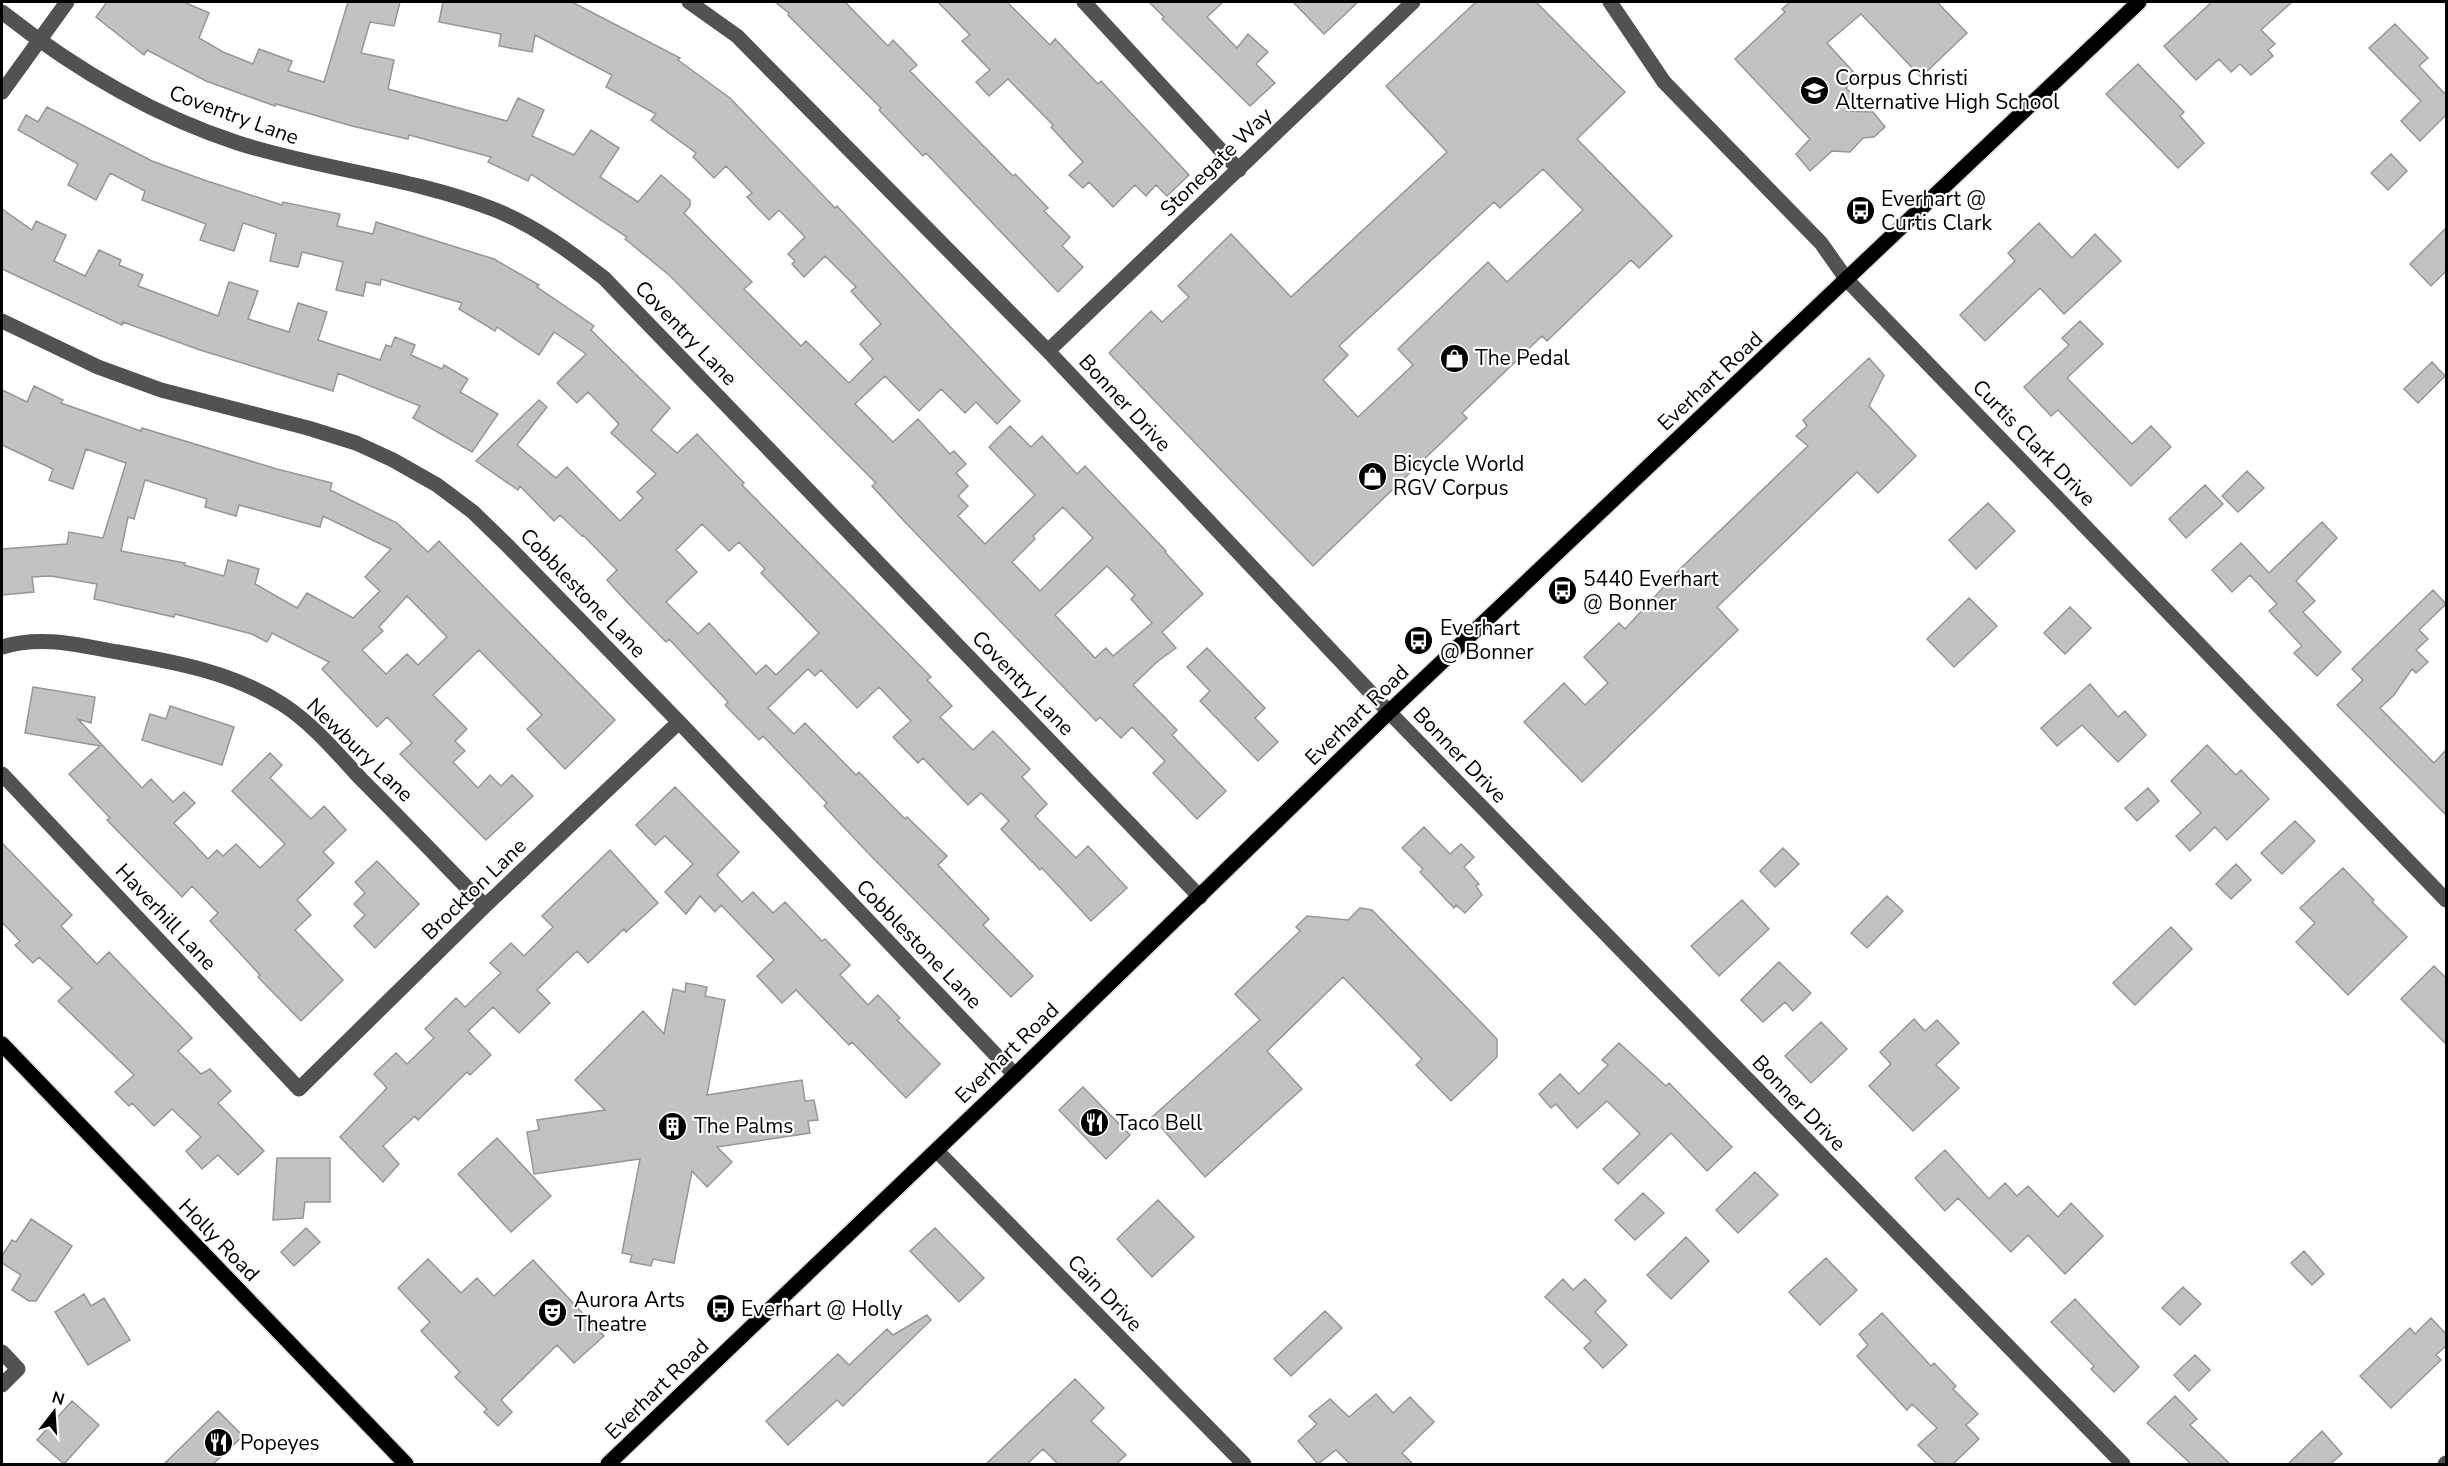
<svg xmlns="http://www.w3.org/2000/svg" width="2448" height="1466" font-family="'Nunito Sans',sans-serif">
	<rect width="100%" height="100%" fill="#fff"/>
	<path fill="#c2c2c2" stroke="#969696" stroke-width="1.5" fill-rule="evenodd" d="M107,2h77l25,11 -10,25 24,14 30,12 6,-15 33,12 -4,10 36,11 24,-80h52l-6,24 -24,-4 -9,31 33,7 -6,29 119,32 11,-23 26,12 -12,26 42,19 17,-25 28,18 -19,29 38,25 23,-27 29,25v6l-6,7 68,69 -8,7 57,57 5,-5 43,42 24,-24 -13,-15 21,-20 -30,-33 5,-4 -31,-31 -21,21 -12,-13 3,-3 -7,-7 17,-17 -26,-27 -10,10 -22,-23 5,-4 -26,-27 -12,12 -21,-21 3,-4 -45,-33 5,-6 -50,-27 6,-12 -77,-40 -3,17 -33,-6 2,-12 -62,-12 4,-20h129l108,56 -2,2 52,38 105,110 2,-2 183,195 -23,23 -21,-22 -11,11 -24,-24 -22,22 -34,-35 -30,28 38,38 25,-23 32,35 4,-3 12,13 -10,9 12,13 -10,10 10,10 -10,10 27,28 50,-49 -46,-48 21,-21 21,21 11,-11 35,38 8,-8 81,85 -1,1 38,42 -41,38 14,16 -19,14 -24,23 44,45 -5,5 54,56 -29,28 -44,-46 12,-12 -33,-34 -11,11 -21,-21 -4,4 -192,-200 -32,-35 4,-3 -207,-208 -44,-36 2,-2 -96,-63 -3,7 -40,-19 3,-5 -82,-22 -1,4 -56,-13 -76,-22 -1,2 -69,-25 -59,-31 -3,5 -48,-38zM1063,507l30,31 -53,53 -28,-29 23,-23 -2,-3zM1107,566l28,29 -4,4 21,24 -39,33 -7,-8 -11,10 -40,-43z
		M775,2h70l43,44 5,-6 24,25 -7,6 103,105 2,-2 33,34 -4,3 26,26 -8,9 21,21 -25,25 -132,-139 -3,3 -44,-46 2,-2 -93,-93 1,-2z
		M938,2h69l43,43 5,-6 43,45 3,-3 88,94 -22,21 -11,-11 -10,11 -11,-11 -22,22 -24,-25 -6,6 -14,-13 14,-13 -32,-35 2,-2 -45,-46 -19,17 -13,-14 14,-12 -28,-29 8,-6z
		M1149,2h74l-16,15 30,31 11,-14 20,18 -12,12 19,19 -25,23 -88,-87 2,-2z
		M1293,2h65l-34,32z
		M1476,2h60l89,90 -48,47 95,97 -33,32 -8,-8 -84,81 -5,-5 -80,77 5,5 -154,148 -204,-213 42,-42 11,11 27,-25 -11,-11 53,-52 60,63 156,-145 -61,-66zM1543,169l40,41 -76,72 -19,-20 -90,87 15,16 -55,52 -35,-37 25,-25 -9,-9 155,-144 6,6z
		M1790,2h147l30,31 -46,44 -60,-63 -34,29 30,33 -11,12 10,10 -9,13 26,1 12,15 -11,10 -11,1 -13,14 -18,-1 -22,20 -14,-17 14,-15 -75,-80 50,-47 -3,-3z
		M2212,2h80l-31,28 14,14 -7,6 5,6 -22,19 -11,-11 -9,8 -12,-13 -23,21 -32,-34z
		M2395,24l33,34 -9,8 27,29v20l-26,26 -19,-20 20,-20 -52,-53z
		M2138,64l46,48 -4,4 24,27 -26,25 -72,-74z
		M47,107l105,54 52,19 78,25 1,-3 57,12 -3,12 36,8 3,-12 32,10 86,27 45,26 -2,2 57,39 -3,4 79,78 -19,22 26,23 20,-19 47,49 -2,2 189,192 -4,3 25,26 -12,11 33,33 20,-19 37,38 -8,8 25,27 -12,12 41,42 12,-12 39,42 -36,33 -49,-53 -2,2 -39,-41 8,-8 -28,-28 -13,12 -45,-47 -5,5 -25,-26 18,-16 -32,-34 -22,21 -36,-38 -6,6 -7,-7 -40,39 26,26 11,-11 51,52 3,-3 46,47 2,-2 40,39 -9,9 51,54 -6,6 50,51 -22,21 -141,-142 -46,-49 3,-3 -64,-67 -4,4 -34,-35 3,-3 -59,-63 -3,3 -40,-41 -19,-21 10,-10 -34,-35 -1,1 -22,-21 -6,6 -34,-35 -2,4 -42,-29 63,-61 8,7 -30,38 39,33 11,-11 53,54 23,-23 -6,-6 19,-18 -45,-41 8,-9 -31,-32 -11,11 -20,-20 29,-29 -32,-22 -15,23 -42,-28 -2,4 -36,-22 3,-6 -81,-24 -1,6 -14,-3 -3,14 -27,-6 7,-28 -41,-10 -4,15 -28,-6 6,-27 -33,-11 -9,28 -34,-11 6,-16 -64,-24 3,-9 -35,-18 -14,27 -28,-15 10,-21 -60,-34 8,-15 12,7zM702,524l27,27 10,-9 26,27 -4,4 58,60 -43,42 -10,-10 -10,9 -47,-51 -11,11 -32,-32 31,-30 -21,-22z
		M2391,154l16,17 -19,19 -17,-17z
		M2,209l30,21 4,-9 30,14 -12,26 31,15 14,-26 22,10 -2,5 24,10 -5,11 80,30 11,-34 29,9 -10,28 41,13 9,-29 29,9 -9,28 62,20 6,-15 5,2 4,-10 20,8 -4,10 31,14 2,-4 24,14 -8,13 38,22 -26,38 -59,-34 7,-12 -82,-33 -5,18 -133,-41 -77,-28 -1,3 -120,-56z
		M2039,223l33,35 23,-24 26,27 -57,53 -24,-26 -55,53 -25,-26 55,-54 -7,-8z
		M2446,228v43l-15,15 -21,-22z
		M2080,321l23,23 -36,34 65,66 19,-18 20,21 -40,39 -73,-76 -7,6 -27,-29 45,-42 -7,-7z
		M1869,358l15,17 -15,31 47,50 -38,37 -21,-21 -140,135 21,23 -156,152 -58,-60 40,-39 21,22 23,-22 -24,-26 35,-34 6,6 55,-60 128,-123 -12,-10 11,-10 -4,-6z
		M2432,362l13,14 -27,27 -14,-14z
		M34,386l29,14 -2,3 80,28 1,-3 135,41 55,14 -2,7 67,33 31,29 11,-11 176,179 -50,49 -38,-40 15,-14 -63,-65 -46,45 34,34 -12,12 10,10 -12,11 25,26 12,-13 11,11 11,-11 21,21 -47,44 -86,-86 12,-11 -25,-26 -10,10 -55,-58 7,-7 -57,-29 -5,9 -15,-8 -77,-20 -1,3 -80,-18 3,-15 -46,-8 -19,1 2,15 -32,3v-46l65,-5 2,-12 34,6 23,-75 -40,-14 -13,40 -24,-9 4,-11 -51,-24v-55l25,12zM145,480l62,19 -2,8 31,9 3,-11 81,22 3,-11 68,33 -26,28 15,14 -27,27 -46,-25 -10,15 -42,-24 4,-15 -31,-9 -4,16 -40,-11 1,-2 -64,-12 7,-34 6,2zM407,596l40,41 -29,28 -11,-11 -21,20 -24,-24 21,-19 -4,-4z
		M2247,471l17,17 -26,24 -16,-16z
		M2205,485l18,19 -37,34 -17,-19z
		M1988,503l27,28 -39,38 -27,-29z
		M2322,522l15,16 -41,43 19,20 -12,11 38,40 -24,24 -23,-23 8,-7 -33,-35 8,-7 -27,-29 -18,17 -20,-22 29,-27 28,30z
		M2433,590l13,14 -27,26 9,9 -12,11 12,12 -12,11 -4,-4 -18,26 -14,13 54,55 12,-13v65l-109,-110 26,-25 -11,-11z
		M1969,598l28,28 -43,41 -27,-28z
		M2070,607l21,21 -26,26 -21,-21z
		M1207,648l58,60 -10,10 23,24 -20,19 -58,-60 10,-10 -23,-24z
		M2090,684l28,33 7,-6 21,24 -28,27 -36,-37 -25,21 -16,-18z
		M33,687l62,10 -4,26 -13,-4 64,69 9,-9 22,23 11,-10 11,11 -21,20 34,36 9,-9 6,6 13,-12 24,24 25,-24 -53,-53 38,-38 12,12 -12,13 41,41 13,-13 22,24 -23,22 11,11 -37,37 14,15 -16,15 48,50 -42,41 -43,-44 2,-2 -50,-54 8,-8 -26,-27 -10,11 -75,-77 3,-2 -41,-44 31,-28 -75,-13z
		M170,706l64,21 -12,38 -80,-25 8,-26 16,5z
		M2207,745l29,30 5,-5 28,29 -42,41 -12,-13 -25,24 -14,-15 25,-23 -30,-32z
		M675,787l64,65 -22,23 25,27 11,-10 20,21 12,-11 37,39 3,-2 25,26 -10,10 28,30 10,-10 22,23 -3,2 43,44 -34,34 -54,-56 -3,3 -53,-55 -14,13 -25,-27 17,-16 -53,-55 -6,7 -15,-16 -14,18 -21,-22 28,-28 -28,-28 -10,9 -19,-20z
		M2148,788l11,13 -22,20 -12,-13z
		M2295,821l20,20 -33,33 -21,-21z
		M1424,827l26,27 11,-10 13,13 -10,10 15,17 -3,2 6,9 -17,18 -9,-8 -2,3 -34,-36 3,-3 -21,-21z
		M2,843l70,72 -11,11 36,38 12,-12 83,86 -14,13 23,23 9,-5 21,22 -13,12 46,48 -26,24 -20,-20 -16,14 -16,-18 15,-14 -29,-28 -18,17 -22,-23 -3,3 -14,-14 19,-17 -76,-74 14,-13 -33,-31 -6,6 -18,-18 5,-4 -18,-19z
		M1783,848l16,16 -24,23 -15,-16z
		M610,850l48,53 -32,29 -2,-3 -36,34 -11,-12 -40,39 13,13 -31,30 -26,-26 -25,24 23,24 -21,20 -3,-3 -49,48 -3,-4 -32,30 16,18 -16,18 -43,-45 47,-49 -13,-14 22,-21 11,11 27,-26 -9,-9 31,-31 9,9 36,-34 -11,-10 21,-20 13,13 29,-29 -11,-11z
		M377,861l42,43 -44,44 -21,-22 11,-11 -11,-11 11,-11 -10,-11z
		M2236,864l15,16 -20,19 -15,-15z
		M2343,868l31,32 -2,2 35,35 -59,58 -52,-53 19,-19 -15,-15z
		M1887,896l16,15 -36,37 -16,-15z
		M1742,900l27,29 -50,47 -28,-30z
		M1360,908l12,2 125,129v18l-46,44 -35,-36 6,-6 -79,-82 -76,74 35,38 -97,88 -53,-60 108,-97 -25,-26 65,-63 -4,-4 11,-11 41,4z
		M2171,927l21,22 -57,56 -22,-22z
		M1779,962l32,31 -18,18 -8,-9 -22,20 -22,-22z
		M2434,966l12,12v66l-45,-45z
		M686,983l21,4 -2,9 20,4 -18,95 95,-15 3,21 9,-1 4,20 -10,1 2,12 -93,14 15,15 -25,25 -15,-16 -18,92 -21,-4 -2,7 -21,-4 2,-7 -10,-2 18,-94 -106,15 -7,-42 12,-2 -2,-10 68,-10 -30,-30 68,-69 21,23 9,-45 12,3z
		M1914,1019l11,12 12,-11 22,23 -23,22 23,23 -46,43 -44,-45 22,-22 -11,-12z
		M1821,1022l26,27 -36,34 -26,-27z
		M1619,1043l47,43 3,-3 63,64 -25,24 -36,-38 -53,51 -15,-15 37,-35 -33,-33 -30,27 -21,-24 -5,4 -12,-14 21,-20 19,20 29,-29 -6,-5z
		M1083,1087l47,48 -24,24 -47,-49z
		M497,1138l54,58 -40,36 -53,-58z
		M1945,1150l44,49 16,-16 12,13 11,-10 30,31 13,-14 32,33 -38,38 -37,-39 -17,17 -53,-54 -13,13 -30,-33z
		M277,1158h53v44h-25l-2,16 -30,2z
		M1755,1172l23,23 -40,38 -22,-23z
		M1643,1193l21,20 -29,27 -20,-20z
		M1158,1200l36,37 -42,40 -35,-38z
		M31,1219l41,27 -36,55h-7l-17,-11 9,-15 -19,-12v-7l10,-16 4,2z
		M306,1228l14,14 -26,24 -13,-14z
		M935,1228l49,50 -25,24 -49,-51z
		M1686,1237l23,24 -38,38 -24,-24z
		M2304,1251l20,23 -12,11 -21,-22z
		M1826,1258l31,32 -37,35 -31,-33z
		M428,1259l33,34 16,-15 17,18 39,-36 71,76 -30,27 -17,-18 -56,55 11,12 -14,14 -14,-14 3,-3 -32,-32 5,-5 -39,-41 9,-9 -32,-34z
		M1563,1279l10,11 12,-11 21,22 -11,11 32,33 -24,23 -19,-20 7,-7 -46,-44z
		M2183,1287l18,17 -21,21 -18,-17z
		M84,1294l7,12 13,-8 26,42 -42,25 -33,-53z
		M2075,1299l64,68 -25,25 -23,-23 3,-3 -43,-44z
		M1325,1311l17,17 -51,48 -17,-17z
		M1882,1313l49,53 3,-3 22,23 -3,3 25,25 -12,11 13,14 -26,25h-16l-19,-19 19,-17 -25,-24 -5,6 -50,-54 11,-11 -9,-11z
		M927,1315l4,5 -88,86 -6,-6 -49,45 -22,-24 72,-67 11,11 38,-36 6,6z
		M2431,1318l15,16v12l-10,9 5,5 -50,48 -31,-32 50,-48 5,6z
		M2195,1355l15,15 -21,21 -15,-16z
		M1075,1379l29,29 -13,13 35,34 -10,9h-58l-15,-15 -16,15h-41z
		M1376,1394l17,19 17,-16 24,25 -32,31 11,11h-63l-14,-14 -18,14 -20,-23 19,-17 -8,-8 21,-17 19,18z
		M2175,1396l22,23 -7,6 40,39h-39l-44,-41z
		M72,1401l27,24 -35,39 -27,-24z
		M218,1411l25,25 -30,28h-49z
		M2322,1431l20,23 -12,10h-42z"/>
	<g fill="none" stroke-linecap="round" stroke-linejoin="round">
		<defs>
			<path id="major" d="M2,1044l404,420
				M608,1464l407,-389 374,-363 750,-710"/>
		</defs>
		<use href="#major" stroke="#dbdbdb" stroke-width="18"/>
		<path stroke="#525252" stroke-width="15" d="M689,2l48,34 311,315 341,361 734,752
			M1084,2l155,168
			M1610,2l54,80 157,161 26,37 599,620
			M2,12c71,56 150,103 236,131 84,27 173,34 255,66 41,16 76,42 111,69l596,619
			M2,92l65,-90
			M2,321l96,46 63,23 147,38 48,15 37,17 44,25 36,27 33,32 173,178 336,353
			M1048,351l365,-349
			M2,647c39,-12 76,-2 116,5 57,10 114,20 164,52 30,19 55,49 79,75 42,42 83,85 124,127
			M2,774l297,315 186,-183 194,-184
			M937,1151l307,313
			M2,1352l16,17 -16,16
			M2445,1464l1,-1"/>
		<use href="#major" stroke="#000" stroke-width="15"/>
	</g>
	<defs>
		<symbol id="school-disc" viewBox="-11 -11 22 22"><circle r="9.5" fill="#000" stroke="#fff"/><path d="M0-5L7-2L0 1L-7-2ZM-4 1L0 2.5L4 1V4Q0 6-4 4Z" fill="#fff"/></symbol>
		<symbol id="bus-disc" viewBox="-11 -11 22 22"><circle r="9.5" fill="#000" stroke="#fff"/><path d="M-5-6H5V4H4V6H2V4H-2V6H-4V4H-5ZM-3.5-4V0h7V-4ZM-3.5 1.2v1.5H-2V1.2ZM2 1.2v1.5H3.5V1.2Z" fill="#fff"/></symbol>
		<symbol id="shop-disc" viewBox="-11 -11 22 22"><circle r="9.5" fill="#000" stroke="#fff"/><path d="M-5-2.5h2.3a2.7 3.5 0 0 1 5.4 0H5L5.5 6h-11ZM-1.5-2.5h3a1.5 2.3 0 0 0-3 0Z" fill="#fff"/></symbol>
		<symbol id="restaurant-disc" viewBox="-11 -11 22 22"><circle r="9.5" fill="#000" stroke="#fff"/><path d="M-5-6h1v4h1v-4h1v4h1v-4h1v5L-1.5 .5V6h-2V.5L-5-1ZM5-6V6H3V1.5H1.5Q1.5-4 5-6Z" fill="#fff"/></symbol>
		<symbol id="building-disc" viewBox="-11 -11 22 22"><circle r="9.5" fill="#000" stroke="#fff"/><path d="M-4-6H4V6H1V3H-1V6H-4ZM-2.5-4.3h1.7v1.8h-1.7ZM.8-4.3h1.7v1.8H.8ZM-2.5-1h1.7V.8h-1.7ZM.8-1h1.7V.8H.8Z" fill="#fff"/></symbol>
		<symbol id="theatre-disc" viewBox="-11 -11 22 22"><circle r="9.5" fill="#000" stroke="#fff"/><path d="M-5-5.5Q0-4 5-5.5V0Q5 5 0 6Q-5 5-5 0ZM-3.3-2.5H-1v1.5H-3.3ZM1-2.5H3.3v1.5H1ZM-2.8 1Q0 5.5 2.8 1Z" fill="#fff"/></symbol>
	</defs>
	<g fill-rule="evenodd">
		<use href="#school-disc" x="1798" y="74" width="33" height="33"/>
		<use href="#bus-disc" x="1844" y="194" width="33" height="33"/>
		<use href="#shop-disc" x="1438" y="342" width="33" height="33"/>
		<use href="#shop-disc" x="1356" y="460" width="33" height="33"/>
		<use href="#bus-disc" x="1546" y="574" width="33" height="33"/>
		<use href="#bus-disc" x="1402" y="624" width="33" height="33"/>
		<use href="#restaurant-disc" x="1078" y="1106" width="33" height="33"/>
		<use href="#building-disc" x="656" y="1110" width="33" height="33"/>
		<use href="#bus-disc" x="704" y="1292" width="33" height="33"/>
		<use href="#theatre-disc" x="536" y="1296" width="33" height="33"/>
		<use href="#restaurant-disc" x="202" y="1426" width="33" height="33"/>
	</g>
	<g text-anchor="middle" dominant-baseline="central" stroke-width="4.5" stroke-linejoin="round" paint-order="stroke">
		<g font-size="21" fill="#000" stroke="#fff" text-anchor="start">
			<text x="1835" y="78">Corpus Christi<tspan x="1835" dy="24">Alternative High School</tspan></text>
			<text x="1881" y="199">Everhart @<tspan x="1881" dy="24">Curtis Clark</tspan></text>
			<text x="1475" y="358">The Pedal</text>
			<text x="1393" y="464">Bicycle World<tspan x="1393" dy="24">RGV Corpus</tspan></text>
			<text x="1583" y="579">5440 Everhart<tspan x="1583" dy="24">@ Bonner</tspan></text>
			<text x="1440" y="628">Everhart<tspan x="1440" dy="24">@ Bonner</tspan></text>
			<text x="1116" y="1123">Taco Bell</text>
			<text x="694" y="1126">The Palms</text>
			<text x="574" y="1300">Aurora Arts<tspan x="574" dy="24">Theatre</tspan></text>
			<text x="741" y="1309">Everhart @ Holly</text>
			<text x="240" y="1443">Popeyes</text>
		</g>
		<g font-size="21" fill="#000" stroke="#fff">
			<text transform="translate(234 115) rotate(20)">Coventry Lane</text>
			<text transform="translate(1216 162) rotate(-44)">Stonegate Way</text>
			<text transform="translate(686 333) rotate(46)">Coventry Lane</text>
			<text transform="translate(1710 381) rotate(-43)">Everhart Road</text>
			<text transform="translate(1125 403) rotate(47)">Bonner Drive</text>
			<text transform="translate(2034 443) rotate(46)">Curtis Clark Drive</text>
			<text transform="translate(583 593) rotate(46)">Cobblestone Lane</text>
			<text transform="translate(1023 683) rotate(46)">Coventry Lane</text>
			<text transform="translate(1357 715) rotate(-44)">Everhart Road</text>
			<text transform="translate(360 750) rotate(44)">Newbury Lane</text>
			<text transform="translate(1460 755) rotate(46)">Bonner Drive</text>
			<text transform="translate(474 889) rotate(-44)">Brockton Lane</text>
			<text transform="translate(166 917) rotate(47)">Haverhill Lane</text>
			<text transform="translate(919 944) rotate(46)">Cobblestone Lane</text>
			<text transform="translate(1007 1053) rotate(-44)">Everhart Road</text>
			<text transform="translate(1799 1103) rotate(46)">Bonner Drive</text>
			<text transform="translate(219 1240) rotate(46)">Holly Road</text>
			<text transform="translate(1105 1293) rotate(46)">Cain Drive</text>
			<text transform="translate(657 1389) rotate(-44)">Everhart Road</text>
		</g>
	</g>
	<rect width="2448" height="1466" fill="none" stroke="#000000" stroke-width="6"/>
	<g transform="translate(54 1412) rotate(17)" stroke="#ffffff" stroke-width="4.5" paint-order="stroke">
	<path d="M0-4.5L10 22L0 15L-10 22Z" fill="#000000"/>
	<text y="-9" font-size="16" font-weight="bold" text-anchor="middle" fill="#000000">N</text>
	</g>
</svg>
